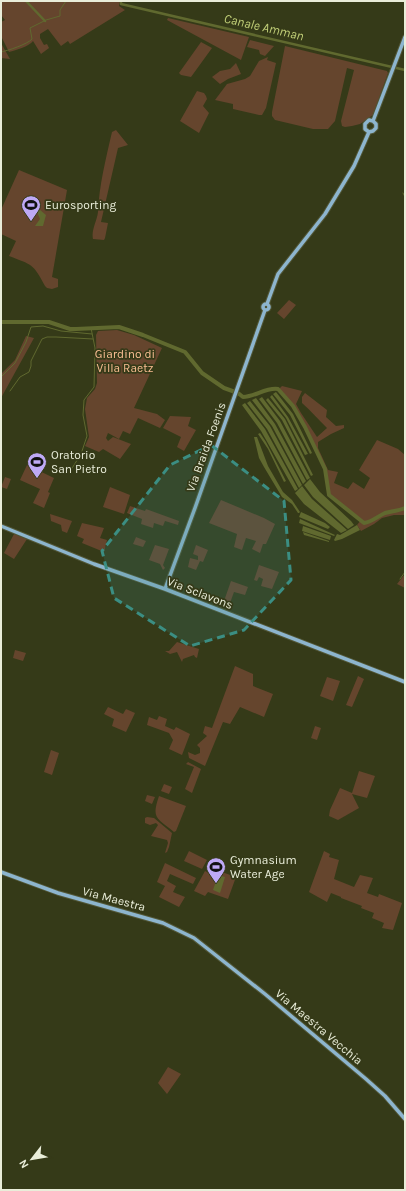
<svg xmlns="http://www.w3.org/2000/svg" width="406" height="1191" font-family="Karla,sans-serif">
	<rect width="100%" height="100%" fill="#353a18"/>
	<path fill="#65452d" d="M1,1h119l-1,5 6,4 -55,34 -2,-3 -7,5 -13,-17 -8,5v4l4,7 3,-1 2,4 -8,6 -8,-13c-3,5 -17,9 -24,11l-7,-14 -1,-16 4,-2 -4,-5z
		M168,18l81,19 -8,23 -74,-40z
		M250,40l24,6 -9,10 -5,-2 -1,-4 -12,-3z
		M201,42l11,6 -21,29 -10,-2 -2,-2z
		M1,43l9,16 -9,-1z
		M285,46l102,25 1,2 -15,42 -13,9 -8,2 -7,1 -3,-1 -1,-5 13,-51 -7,-2 -12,53 -7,8h-15l-38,-9 -3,-4v-4z
		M268,57l-1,3 9,3 -10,45 -4,7h-3l-26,-6v-5l-18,-4 12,-16 18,-5 5,-3 9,-15z
		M236,63l5,11 -13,5 -8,5 -8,-7 8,-6 10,-2z
		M197,91l7,2 2,3 1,3 -4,7 6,7 -10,20 -19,-12z
		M116,130l12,15 -10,3 -17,74 7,1 -3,15 -1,2 -11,-1c-2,-9 4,-18 5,-27 1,-26 8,-54 14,-80z
		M19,170l48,20 -15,87 6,2v8l-6,2 -5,-1 -2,-2c-12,-23 -13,-21 -36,-30l7,-15 -15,-7v-24z
		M289,300l7,5 -12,14 -7,-6z
		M117,330l17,5 28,13 -28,60 23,6 8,6 -5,8 -22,-10 -8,16 -7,-3 -4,8 -11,-6 -2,5 2,3 5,-4 18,7 -11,15 -17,-10 -4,3 -14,-6 4,-9 -4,-28 2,-11 8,-9 2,-6 -1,-48 2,-4z
		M26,336l8,2 -33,60v-24l14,-14z
		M282,386l20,5 -6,13 5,9 16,24 10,-9c-9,-9 -16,-17 -25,-25v-6l3,-4 22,17 -1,7 10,9 8,-1v3l-13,6 -13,8v6l10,22 10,2 -4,11 14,6 5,-7 11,7 6,-11 -11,-8 18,-30 21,9 7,6v60h-11l-12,3 -8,6 -13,7 -4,-6 4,-5 -9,-5 -23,-20 -3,-23 -3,-7c-13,-26 -22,-53 -43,-74v-3z
		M170,416l21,1 -3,9 8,4 -12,21 -7,-4 4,-10 -18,-9z
		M27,465l27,13 -6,14 2,1 -6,15 -11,-5 7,-14 -20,-9z
		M5,477l6,2 -4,10 -6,-2z
		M110,487l20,8 -6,19 -21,-7z
		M221,500l43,18 11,6 -9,20h-3l-3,9 -8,-4 4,-8 -10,-3 -4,12 -8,-3 3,-13 -28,-11z
		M130,506l15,5 1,-2 33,12 -1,4 -13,-4 -2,5 -9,-3 -1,5 -12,-4 1,-5 -15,-6z
		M50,514l22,7 -5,12 -5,-2 -1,-6 -10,-4z
		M82,523l22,5 -4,10 7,2 -3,12 -22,-9 2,-4 -7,-3z
		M14,534l13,5 -13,20 -10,-6z
		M136,537l10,4 -3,6 -10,-3z
		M155,545l14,4 -6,16 2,3 -2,2 -3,-6 -11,-4z
		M196,545l12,5 -5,12 -3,-1 -4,9 -8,-3 2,-9 8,2v-4l-5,-2z
		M259,565l20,7 -7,17 -11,-3 2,-7 -4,-2 -2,4 -3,-1z
		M405,574v14l-8,-4z
		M231,581l17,6 -3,8 -11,-3 -4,11 -6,-2z
		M177,642l22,7 -2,9 -2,-1 -1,-2 -11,4 -1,3 -5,-10 -7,2 -5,-3h4z
		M15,650l11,3 -3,8 -10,-3z
		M235,666l18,8v12l20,8 -9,23 -24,-10 -10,17 -7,-2 -18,44 -16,-8 -1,-6 7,3 5,-2v-5l-3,-3 10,-9 -4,-3 2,-7 7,2z
		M358,676l6,3 -12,28 -6,-2z
		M327,677l13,4 -7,20 -13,-5z
		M108,707l15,7 3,-5 9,4 -9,19 -14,-6 2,-7 -10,-5z
		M159,716l8,3 -2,7 9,4 2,-3 14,7 -8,21 -13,-6 4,-9 -4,-7 -22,-8 2,-8 8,3z
		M315,726l6,2 -4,12 -6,-2z
		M51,750l8,3 -7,22 -8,-3z
		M188,762l13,7 -9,24 -7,-4 9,-22 -8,-3z
		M359,771l16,5 -8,22 -15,-4 7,14 -21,12 -9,-4 1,-6 10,-22 12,5z
		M164,784l8,3 -3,7 -8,-3z
		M147,795l8,2 -3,7 -7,-3z
		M159,796l27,10 -10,25 -2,1c-17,-14 -23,-13 -15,-36z
		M147,817l7,1 18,15 -3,14 -2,5 -2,1 3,-10 -1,-3 -16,-4 7,-11 -2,-2 -6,2 -5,-2v-5z
		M189,851l18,9 -5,9 -18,-8z
		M324,851l6,3 -1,3 10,3 -5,19 20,8 6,-12 13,3 -6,15 11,4 1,-3 23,9 -9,27 -11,-2 2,-5 -12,-5 2,-5 -13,-5 1,-2 -21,-8v-1l-10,-4 -4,9 -18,-10z
		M165,863l31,15 -3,6 -23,-10 -3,7 9,5 -3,6 12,5 -6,10 -20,-10 6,-11 -8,-4z
		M205,871l10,5 4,-5 17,6 -8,22 -20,-7 -3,4 -11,-5z
		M168,1067l13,7 -14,20 -9,-11z"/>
	<path fill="#60692f" d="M39,209l7,6 -3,11h-8l5,-7 -3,-7z
		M276,392l17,22 19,39 -2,1 -20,-39 -17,-21z
		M272,395l16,22 20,37 -3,1 -19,-37 -16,-21z
		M262,397l18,24 30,57 -3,2 -30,-57 -18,-24z
		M256,398l19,26 31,57 -3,3 -31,-58 -20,-26z
		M268,398l17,21 28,56 -2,1 -29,-56 -16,-20z
		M250,401l20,25 32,59 -3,3 -32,-59 -20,-26z
		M245,403l20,26 33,60 -3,2 -34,-60 -19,-26z
		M260,433l6,9 20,39 -2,1 -16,-33 -10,-15z
		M254,437h3l11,29 15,26 9,8 8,12 -1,1h-1l-6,-9 -10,-7 -18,-30 -5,-9z
		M310,479l10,13 31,29 3,4 -6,4 -35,-32 -9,-12z
		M302,486l10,13 35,31 -6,3 -37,-29 -9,-11z
		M301,512l24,11 5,4 -2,2 -29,-12z
		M300,519l35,16 -1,1 -35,-13z
		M357,525l3,5 -18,9 -7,2 -1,-1 3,-6 3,1z
		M303,526l28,10 -1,4 -28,-9z
		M303,532l26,9v1l-25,-7z
		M218,875l7,2 -5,16 -7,-3z"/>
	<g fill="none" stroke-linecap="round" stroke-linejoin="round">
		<path stroke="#60692f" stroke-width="1" d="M1,52c6,-1 27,-8 31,-13l-2,-11 16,-8 14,-4v-6l6,-9
			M403,193l2,4
			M1,377l14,-14 11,-21 5,-15 12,-1 18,5 31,3
			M10,391l10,-14 9,-5 2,-6v-5l11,-22 5,-2h9l37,2
			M69,473l12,-19 6,-18 -4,-21 1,-15 10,-13 1,-39 -4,-20
			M400,579l5,-7"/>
		<path stroke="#60692f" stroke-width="2.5" d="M26,1l19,20
			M121,1v3l284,66"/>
		<path stroke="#60692f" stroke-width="4" d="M1,322h48l21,7h6l43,-2 24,8 42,17 17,21 22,15 14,5 5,4c12,0 23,-10 35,-8l15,17 12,21 20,42 4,26 35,28c8,-1 14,-7 21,-10 7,-2 13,-2 20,-5"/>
		<defs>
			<path id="secondary" d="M373,121l32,-84
				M369,132l-4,-3v-5l4,-4 4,1
				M369,132l4,-1 3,-3v-4l-3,-3
				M263 307a3 3 0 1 1 6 0a3 3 0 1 1-6 0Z
				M267,304l11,-30 47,-60 29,-48 15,-34
				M1,526l93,38 71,25 240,93
				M165,589l30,-81 70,-198
				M1,872l57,21 105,30 31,15 71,56 101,85 19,17 20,23"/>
		</defs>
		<use href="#secondary" stroke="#525737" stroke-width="5.5"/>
		<use href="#secondary" stroke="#8db5ce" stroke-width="3.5"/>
	</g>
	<path fill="#3b8e83" fill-opacity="0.2" stroke="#3b8e83" stroke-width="3" stroke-dasharray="8 5" stroke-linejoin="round" d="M211,445l73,56 7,79 -47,50 -54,16 -76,-48 -12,-47 68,-86z"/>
	<defs>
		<symbol id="stadium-pin" viewBox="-11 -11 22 30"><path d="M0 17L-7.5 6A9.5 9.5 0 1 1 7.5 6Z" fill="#bea9f5" stroke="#353a18"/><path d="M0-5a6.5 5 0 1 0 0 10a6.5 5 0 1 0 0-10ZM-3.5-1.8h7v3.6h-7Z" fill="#111"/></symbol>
	</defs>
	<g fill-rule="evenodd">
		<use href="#stadium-pin" x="20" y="194" width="22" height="30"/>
		<use href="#stadium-pin" x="26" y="451" width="22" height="30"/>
		<use href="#stadium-pin" x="205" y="856" width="22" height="30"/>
	</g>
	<g text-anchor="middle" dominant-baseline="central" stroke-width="3.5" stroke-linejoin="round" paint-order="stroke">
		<g font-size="12" fill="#e9edd9" stroke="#353a18" text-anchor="start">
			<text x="45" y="205">Eurosporting</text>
			<text x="51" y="455">Oratorio<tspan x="51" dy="14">San Pietro</tspan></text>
			<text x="230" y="860">Gymnasium<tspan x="230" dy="14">Water Age</tspan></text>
		</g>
		<g font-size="12" fill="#fabe93" stroke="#353a18">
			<text x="125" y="354">Giardino di<tspan x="125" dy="14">Villa Raetz</tspan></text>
		</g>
		<g font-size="12" fill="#e9edd9" stroke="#353a18">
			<text transform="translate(206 447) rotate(-70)">Via Braida Foenis</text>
			<text transform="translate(200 593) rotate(21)">Via Sclavons</text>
			<text transform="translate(114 899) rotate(15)">Via Maestra</text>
			<text transform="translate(319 1027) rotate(40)">Via Maestra Vecchia</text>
		</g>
		<g font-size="13" font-style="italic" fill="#c0ce77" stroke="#353a18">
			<text transform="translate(264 27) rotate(13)">Canale Amman</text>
		</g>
	</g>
	<rect width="406" height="1191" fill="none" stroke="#e9edd9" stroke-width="4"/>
	<g transform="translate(32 1159) rotate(239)" stroke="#353a18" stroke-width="3" paint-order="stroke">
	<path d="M0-3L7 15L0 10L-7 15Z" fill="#e9edd9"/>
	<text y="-6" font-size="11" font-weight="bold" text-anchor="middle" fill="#e9edd9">N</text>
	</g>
</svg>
